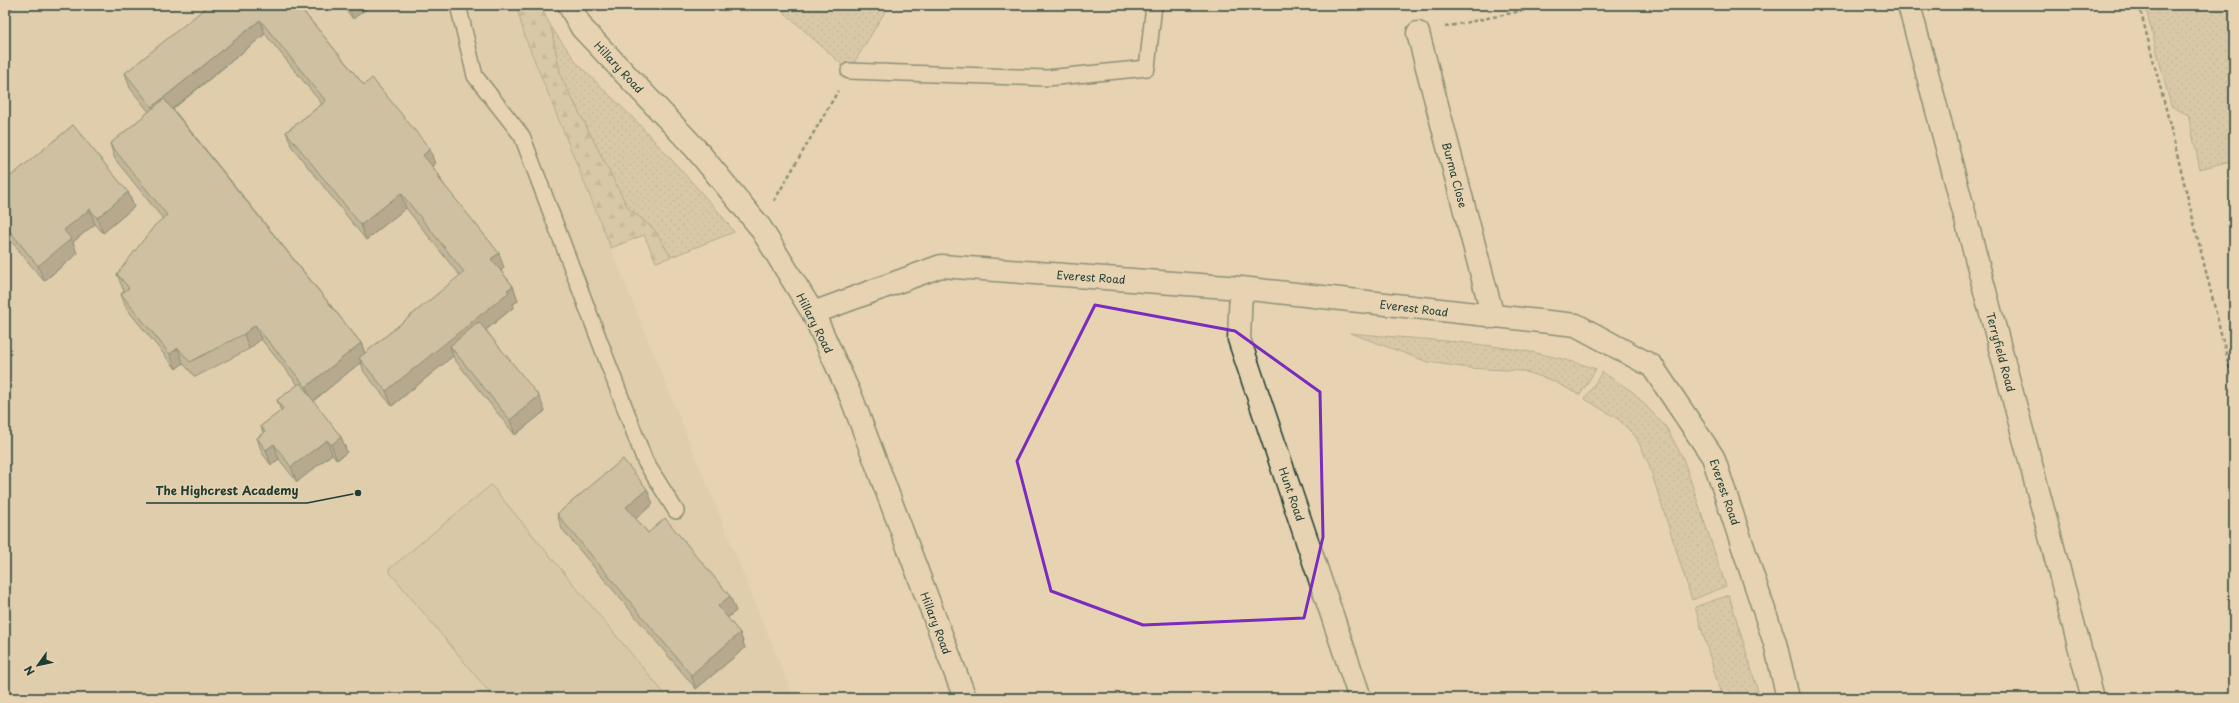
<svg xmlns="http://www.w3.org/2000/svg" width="2239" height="703" font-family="'Playpen Sans',sans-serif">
	<defs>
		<pattern id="green-dots" width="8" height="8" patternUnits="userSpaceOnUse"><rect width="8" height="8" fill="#c6ba9c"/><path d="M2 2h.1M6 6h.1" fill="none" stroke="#a09880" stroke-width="1.8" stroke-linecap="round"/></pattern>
		<pattern id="forest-firs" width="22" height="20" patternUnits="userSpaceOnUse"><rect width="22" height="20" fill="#c6ba9c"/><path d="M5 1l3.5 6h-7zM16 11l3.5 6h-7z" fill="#a09880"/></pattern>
	</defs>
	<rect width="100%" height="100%" fill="#e7d3b1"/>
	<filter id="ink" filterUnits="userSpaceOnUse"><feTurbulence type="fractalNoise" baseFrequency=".025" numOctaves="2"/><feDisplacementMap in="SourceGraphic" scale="8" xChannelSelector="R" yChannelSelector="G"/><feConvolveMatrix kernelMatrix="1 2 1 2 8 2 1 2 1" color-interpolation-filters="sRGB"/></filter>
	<g filter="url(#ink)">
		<path fill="#d6c6a6" d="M5,5h511l9,32 269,661h-789z"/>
		<path fill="url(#green-dots)" stroke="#727c68" d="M776,5h113l-40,66z
			M2145,5h89v155l-34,9 -12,-54 -17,-9z
			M551,27l26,36 63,62 78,86 16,21 -63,25 -17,-28 -26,-21 -67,-131z
			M1350,333c82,8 168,9 246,36l-16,26 -29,-15 -28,-9 -54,-3 -41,-6z
			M1602,372l31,20 33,35 17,31 43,128 -34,14 -44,-138 -12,-25 -18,-18 -33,-20z
			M1729,595l31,103h-38l-27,-91z"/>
		<path fill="url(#forest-firs)" stroke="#727c68" d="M516,5h24l11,22 10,50 67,131 26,21 17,28 -15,5 -12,-27 -33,13 -86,-211z"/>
		<path fill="#c6ba9c" stroke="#727c68" d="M491,485l177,213h-174l-106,-128z"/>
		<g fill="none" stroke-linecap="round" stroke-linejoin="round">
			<defs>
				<path id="service" d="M458,5l17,71 47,60 123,325 31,50
					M849,71l198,7 100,-10 7,-63"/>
				<path id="minor" d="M569,5l13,23 114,121 64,78 53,86 39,86 113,299
					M1909,5l184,693
					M1418,33l75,284
					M1241,288l-2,51 121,359
					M813,313l128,-47 300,22 335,37 76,41 61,91 62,186 13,55"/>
			</defs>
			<use href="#service" stroke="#1f3d34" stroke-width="18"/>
			<use href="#minor" stroke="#1f3d34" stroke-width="25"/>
			<path stroke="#1f3d34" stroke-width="2.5" stroke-dasharray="4 3" stroke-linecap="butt" d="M2139,5l27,104 68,277
				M1445,27l105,-22
				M774,201l64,-110"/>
			<use href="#service" stroke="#e7d3b1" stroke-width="15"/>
			<use href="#minor" stroke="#e7d3b1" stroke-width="22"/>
		</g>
		<path fill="#97917a" stroke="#1f3d34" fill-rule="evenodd" d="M298,5l66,80 71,79 -3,2 7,9 3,7 62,86 -3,3 12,15 5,15 -5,3 1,3 -28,23 59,81 -30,24 -60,-75 -2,-4 -61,50 -28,-34 -3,-10 -48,39 28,36 6,15 -10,8 -5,-6 -35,28 -18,-23 -8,6 -9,-12 -5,-15 6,-5 -2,-7 20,-15 -4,-11 21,-15 -37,-46 -12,10 -54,28 -12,-14 -7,6 -50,-61 -5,-14 3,-3 -1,-2 -6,-15 46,-55 -48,-60 -5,-15 39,-32 -19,-24 -5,-15zM265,34l57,70 -36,28 6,15 74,93 40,-32 54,68 -95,77 -4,-10 -188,-234z
			M342,5h29l-18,14z
			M5,181l123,11 6,15 -31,26 -8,-9 -22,18 4,12 -33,27 -39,-47z
			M653,504l-18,14 13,15 88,78 -9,7 13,15 5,15 -49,41 -134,-160 -5,-15z"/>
		<path fill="#7b7663" stroke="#1f3d34" d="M5,5h11l-11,9z
			M348,5h23l-18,14z
			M260,20l5,14 -108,87 -5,-14z
			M430,149l5,15 -7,5 -5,-14z
			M439,175l5,14 -7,-13z
			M128,192l6,15 -31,26 -6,-15z
			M401,193l5,15 -40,32 -5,-15z
			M90,209l5,15 -22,18 4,12 -33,27 -6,-15 26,-36z
			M499,253l5,15 -7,6 -6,-15z
			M513,286l5,15 -5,3 1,3 -58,47 -6,-8 3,10 -61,50 -6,-15z
			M255,325l6,14 -12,10 -5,-15z
			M361,343l6,15h-8l2,4 -49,40 -6,-15z
			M178,348l5,15 -7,6 -6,-15z
			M539,396l6,15 -30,24 -5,-15z
			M341,437l6,15 -10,8 -6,-15z
			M327,440l5,14 -35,28 -6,-15z
			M274,444l5,15 -8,6 -5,-15z
			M647,489l6,15 -21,18 -6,-15z
			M730,596l6,15 -13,10 -5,-15z
			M740,633l5,15 -49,41 -5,-14z"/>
		<path fill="#b0a98e" stroke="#1f3d34" d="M209,5h89l66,80 8,-7 58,71 -7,6 16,20 -2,1 62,77 -8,6 22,27 -6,4 2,2 -123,99 -27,-33 105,-86 -63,-79 -40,32 -75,-93 40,-31 -66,-81 -108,87 -27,-34z
			M164,99l197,244 -55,44 -51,-62 -11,9 -54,28 -12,-14 -8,6 -49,-60 8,-6 -12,-14 38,-49 12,-10 -57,-71z
			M73,125l55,67 -31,26 -7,-9 -26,21 7,9 -33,27 -33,-41v-44z
			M479,322l60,74 -29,24 -60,-74z
			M300,383l41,54 -10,8 -4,-5 -36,27 -17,-23 -8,6 -9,-12 8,-6 -4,-6 22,-17 -6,-9z
			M623,459l24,30 -21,18 22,26 17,-15 65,78 -12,10 22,27 -49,42 -134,-161z"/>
	</g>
	<path d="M0 0H2239V703H0ZM1095,305l140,26 85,61 3,145 -19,81 -161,7 -92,-34 -34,-130z" fill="#e7d3b1" fill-opacity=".55" fill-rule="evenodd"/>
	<path fill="none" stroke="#7b2cbf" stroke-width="3" stroke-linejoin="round" d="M1095,305l140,26 85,61 3,145 -19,81 -161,7 -92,-34 -34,-130z"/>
	<g text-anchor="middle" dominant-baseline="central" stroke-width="3" stroke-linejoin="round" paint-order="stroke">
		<g font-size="11" fill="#1f3d34" stroke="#e7d3b1">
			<text transform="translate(619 67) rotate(47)">Hillary Road</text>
			<text transform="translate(1455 175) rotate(75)">Burma Close</text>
			<text transform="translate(1091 277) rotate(4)">Everest Road</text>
			<text transform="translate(1414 308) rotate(7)">Everest Road</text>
			<text transform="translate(815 323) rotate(63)">Hillary Road</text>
			<text transform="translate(2001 352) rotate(75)">Terryfield Road</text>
			<text transform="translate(1725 492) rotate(71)">Everest Road</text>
			<text transform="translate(1292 494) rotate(71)">Hunt Road</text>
			<text transform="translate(936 623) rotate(69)">Hillary Road</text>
		</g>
	</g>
	<path fill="none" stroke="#1f3d34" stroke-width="1.5" d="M358 493L307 503H146"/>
	<circle fill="#1f3d34" stroke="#e7d3b1" stroke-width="1.5" cx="358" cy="493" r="4"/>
	<g font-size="12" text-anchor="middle" font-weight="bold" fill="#1f3d34" stroke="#e7d3b1" stroke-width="3" stroke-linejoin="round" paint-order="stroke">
		<text x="227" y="495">The Highcrest Academy</text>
	</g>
	<rect width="2239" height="703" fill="none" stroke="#e7d3b1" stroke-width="20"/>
	<rect x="10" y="10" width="2219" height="683" fill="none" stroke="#1f3d34" stroke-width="1.5" filter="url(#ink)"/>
	<g transform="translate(38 665) rotate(237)" stroke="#e7d3b1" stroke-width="3" paint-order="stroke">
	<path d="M0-3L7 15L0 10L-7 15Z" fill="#1f3d34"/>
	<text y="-6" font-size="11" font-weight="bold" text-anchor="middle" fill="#1f3d34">N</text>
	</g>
</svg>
